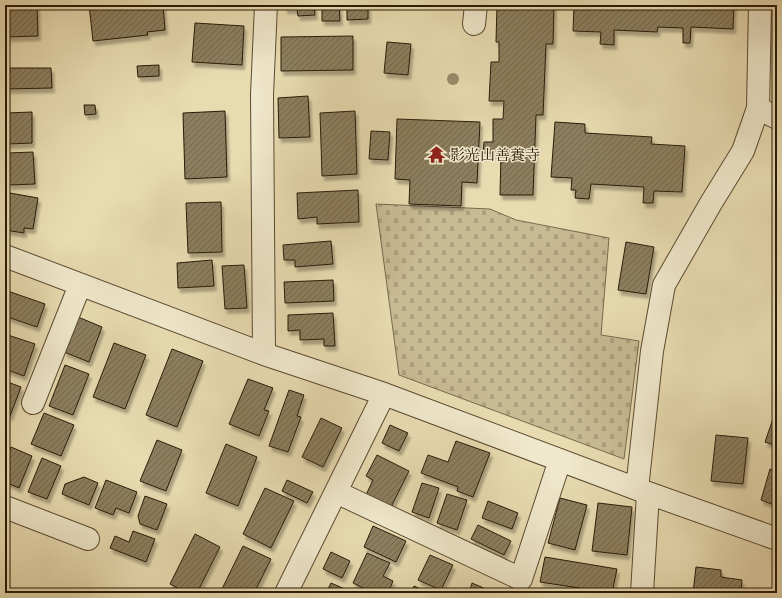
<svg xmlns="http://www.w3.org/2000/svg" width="782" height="598" font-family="'IM FELL French Canon','Noto Serif JP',serif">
	<defs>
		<pattern id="cemetery-stones" width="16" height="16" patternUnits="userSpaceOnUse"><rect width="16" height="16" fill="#c8ba93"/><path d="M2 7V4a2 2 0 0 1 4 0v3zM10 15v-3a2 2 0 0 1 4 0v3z" fill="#ac9f7d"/></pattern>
		<pattern id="building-hatch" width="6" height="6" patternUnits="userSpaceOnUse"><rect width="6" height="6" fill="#8c7e5f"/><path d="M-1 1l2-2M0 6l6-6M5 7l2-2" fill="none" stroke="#72664c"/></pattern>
		<filter id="shadow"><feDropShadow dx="2.5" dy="4.5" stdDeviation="1" flood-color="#0004"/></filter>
	</defs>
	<rect width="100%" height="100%" fill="#e8dbb0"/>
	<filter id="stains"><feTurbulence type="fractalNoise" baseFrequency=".005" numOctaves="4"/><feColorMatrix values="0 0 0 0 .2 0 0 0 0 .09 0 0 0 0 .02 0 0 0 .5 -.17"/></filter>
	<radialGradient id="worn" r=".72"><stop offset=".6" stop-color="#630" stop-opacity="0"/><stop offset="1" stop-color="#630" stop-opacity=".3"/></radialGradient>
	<path fill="url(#cemetery-stones)" stroke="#786a4d" d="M376,204l114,5 26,11 93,18 -8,97 38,6 -15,118 -225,-84z"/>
	<path fill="url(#building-hatch)" stroke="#291a07" filter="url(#shadow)" d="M5,5h32l1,31 -31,1v4h-2z
		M89,5h74l2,25 -18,2 1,3 -55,6z
		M285,5h29l1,10 -17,1 -1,-7h-12z
		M322,5h17l1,16h-18z
		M347,5h21v14l-21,1z
		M497,5h57l-1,39h-7l-3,71h-7l-3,80h-33l1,-42h-18l1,-11h9v-23h10l1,-18h-15l2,-39h8v-20h-3z
		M574,5h160l-1,24 -42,-2 -1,16h-7v-15l-25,-1 -1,5 -43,-2v15l-14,-1 1,-12 -28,-1z
		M195,23l49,3 -2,39 -50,-3z
		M353,36v34l-72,1v-34z
		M387,42l24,2 -3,31 -24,-2z
		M159,65v11l-21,1 -1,-11z
		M10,68h41l1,20 -47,1v-17h5z
		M308,96l2,41 -31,1 -1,-40z
		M84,105h11l1,9 -11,1z
		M225,111l2,66 -42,2 -2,-66z
		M355,111l2,63 -35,2 -2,-63z
		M32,112v31l-25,1 -1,-31z
		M397,119l83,3 -3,61 -15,-1 -1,24 -52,-2 1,-24 -15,-1z
		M555,122l30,2v9l67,4 -1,7 34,2 -3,46 -28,-1 -1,12h-10l1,-16 -53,-3 -2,15 -14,-1 1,-8h-5l1,-12 -21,-1z
		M371,131l19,1 -2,28 -19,-1z
		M33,152l2,32 -26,1 -1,-32z
		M358,190l1,32 -42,2v-7l-19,2 -1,-26z
		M10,193l28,5 -5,31 -9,-1v5l-19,-3v-23l2,-10h2z
		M221,202l1,50 -34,1 -2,-50z
		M331,241l2,23 -38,3v-7h-11l-1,-15z
		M626,242l28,5 -8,47 -28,-4z
		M212,260l2,26 -36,2 -1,-25z
		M244,265l3,43 -22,1 -3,-43z
		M333,280l1,21 -49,2 -1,-21z
		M5,290l40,14 -8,23 -32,-11z
		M333,313l2,33h-11v-7l-24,1v-10l-12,1v-16z
		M78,317l24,10 -13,35 -25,-10z
		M5,334l30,10 -11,32 -19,-7z
		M114,343l32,12 -21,54 -32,-12z
		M172,349l31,12 -26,66 -31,-12z
		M65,365l24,9 -16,41 -24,-9z
		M248,379l25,9 -9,22 5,1 -10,25 -30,-12z
		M5,381l16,6 -11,29 -5,-2z
		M289,390l15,5 -7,21 4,1 -13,35 -19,-6z
		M776,410h1v36l-12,-4z
		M44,413l30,12 -13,31 -30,-12z
		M321,418l21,10 -19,39 -21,-10z
		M390,425l18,8 -9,18 -17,-8z
		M716,435l32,3 -5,46 -32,-3z
		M157,440l25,10 -16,41 -26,-10z
		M456,441l34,12 -17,44 -16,-6 1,-4 -37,-14 7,-18 20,7z
		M226,444l31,13 -19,49 -32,-13z
		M11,447l21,9 -13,32 -14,-6v-20z
		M377,455l32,16 -19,38 -25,-12 8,-17 -7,-4z
		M42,458l19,8 -14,33 -19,-7z
		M770,469l7,2v35l-16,-6z
		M84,477l14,6 -9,22 -27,-11 3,-10z
		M106,480l31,12 -8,21 -13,-5 -3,7 -18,-7z
		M287,480l26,12 -6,11 -25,-12z
		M422,483l17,5 -10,30 -17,-6z
		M265,488l29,13 -23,47 -28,-14z
		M447,494l20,6 -10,30 -20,-7z
		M145,496l22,8 -10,26 -17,-6 -2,-8z
		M560,498l27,7 -12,45 -27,-7z
		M488,501l30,12 -6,16 -30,-11z
		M598,503l34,4 -5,48 -35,-4z
		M478,525l33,16 -7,14 -33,-16z
		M373,526l33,15 -10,21 -32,-15z
		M133,531l22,8 -9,23 -36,-14 5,-12 14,6z
		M195,534l25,13 -23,46h-10l-17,-9z
		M243,546l28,13 -17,34h-34z
		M331,552l19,9 -8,17 -19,-9z
		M367,553l23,10 -7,13 10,5 -5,12h-15l-20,-10z
		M430,555l23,10 -12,25 -23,-10z
		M545,557l72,12 -5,24 -72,-11z
		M696,567l25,3v7l21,3 -1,13h-48z
		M331,583l23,10h-28z
		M472,583l14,6 -2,4h-15z
		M414,586l16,7h-19z"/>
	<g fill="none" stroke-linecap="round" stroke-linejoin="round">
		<defs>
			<path id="minor" d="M474,24l2,-19
				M758,108l19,10
				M5,256l259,98 120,40 253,95 140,50
				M264,354l-2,-259 4,-90
				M33,403l47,-118
				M637,489l15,-138 12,-66 47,-82 32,-52 15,-43 2,-103
				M336,492l185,87 39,-119
				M5,507l83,32
				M286,593l98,-199
				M642,593l6,-100"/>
		</defs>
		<use href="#minor" stroke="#594a31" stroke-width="24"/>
		<use href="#minor" stroke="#f0e8cc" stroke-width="22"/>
	</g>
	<circle fill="#998b6a" cx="453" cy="79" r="6"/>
	<defs>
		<symbol id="temple-bare" viewBox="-9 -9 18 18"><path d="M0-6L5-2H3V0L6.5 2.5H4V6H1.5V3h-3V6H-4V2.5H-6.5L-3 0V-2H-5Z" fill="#8f2418" stroke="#f0e8cc" stroke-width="2.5" paint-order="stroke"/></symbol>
	</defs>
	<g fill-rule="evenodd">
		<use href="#temple-bare" x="424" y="142" width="25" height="25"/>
	</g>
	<g text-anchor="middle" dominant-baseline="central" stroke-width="3" stroke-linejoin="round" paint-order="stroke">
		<g font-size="15" fill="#291a07" stroke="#f0e8cc" text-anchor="start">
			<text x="450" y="155">影光山善養寺</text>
		</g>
	</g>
	<rect width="782" height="598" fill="none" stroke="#e8dbb0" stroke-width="20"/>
	<rect x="6" y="6" width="770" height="586" fill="none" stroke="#291a07" stroke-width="2"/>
	<rect x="10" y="10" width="762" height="578" fill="none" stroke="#291a07"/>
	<rect width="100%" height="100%" filter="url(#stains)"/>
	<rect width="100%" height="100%" fill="url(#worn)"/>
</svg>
